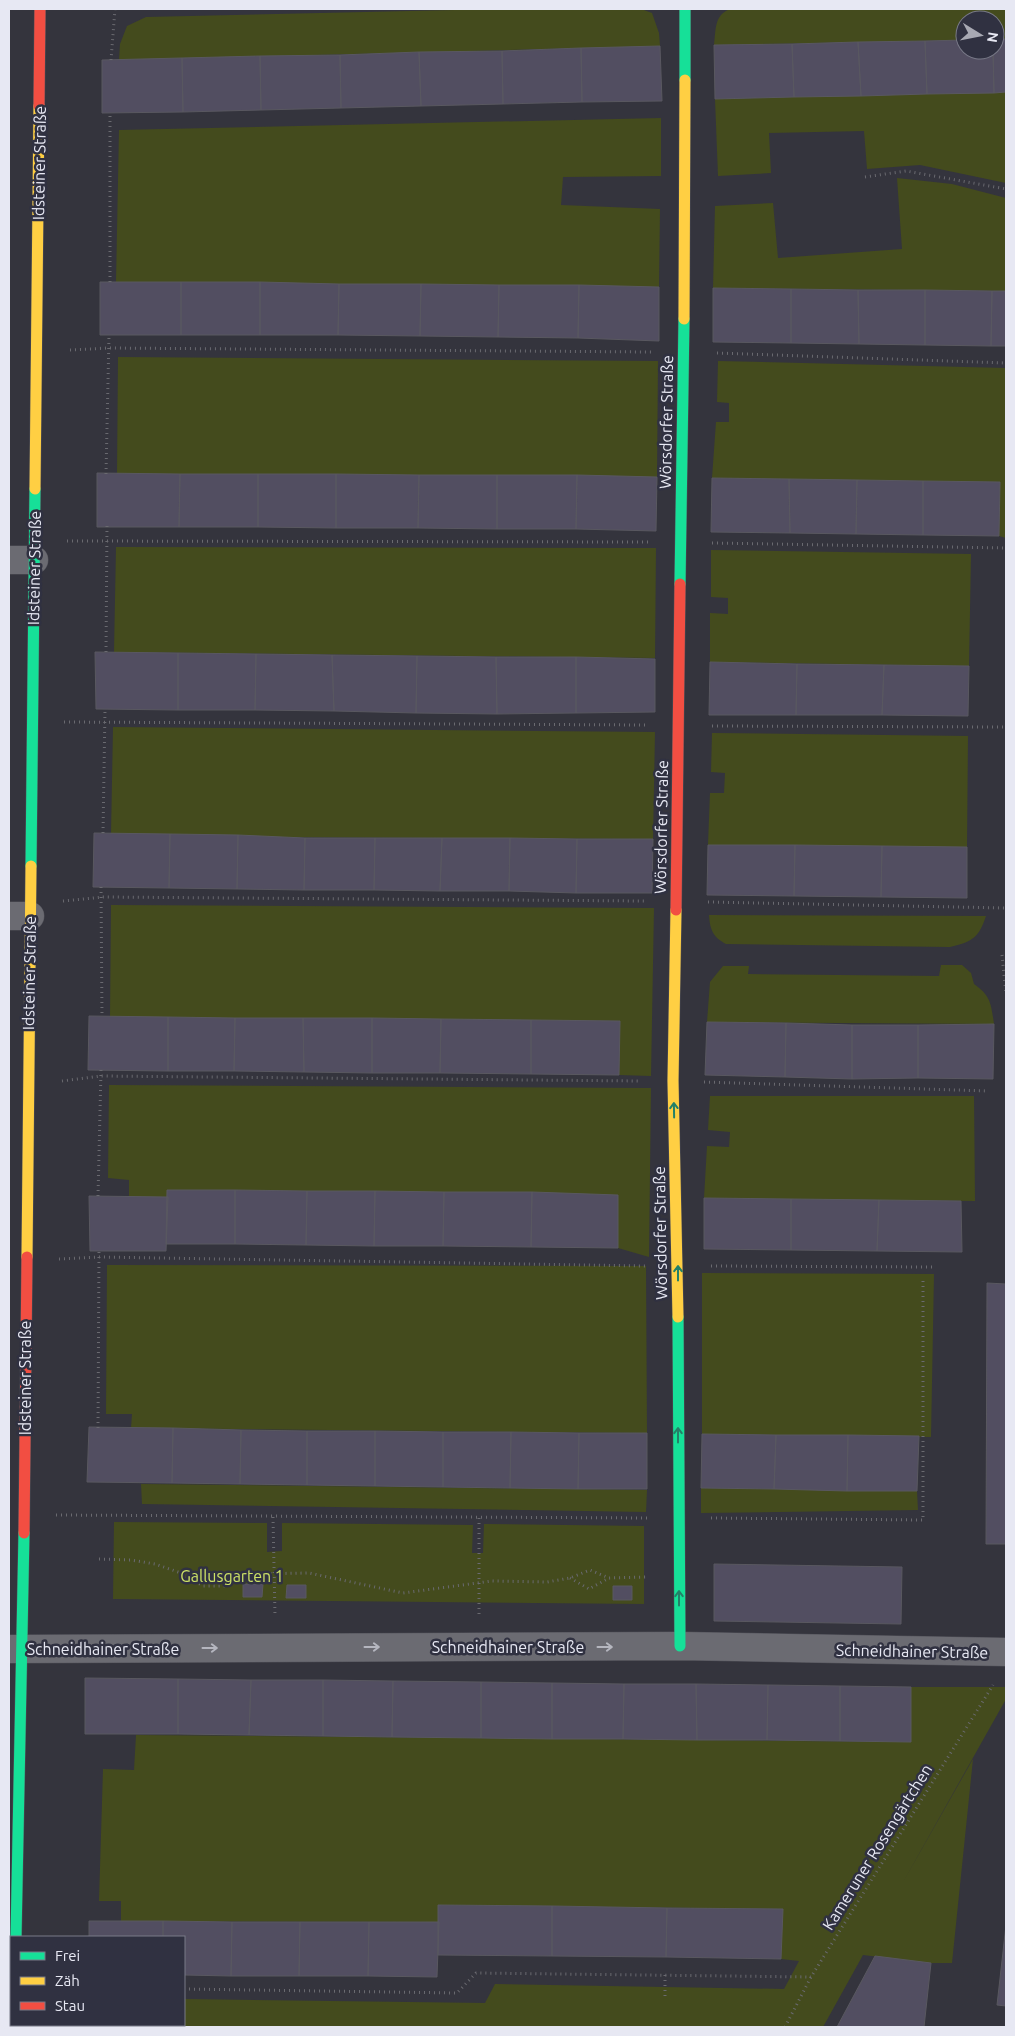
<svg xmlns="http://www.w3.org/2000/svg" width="1015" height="2036" font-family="Ubuntu,sans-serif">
	<rect width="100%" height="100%" fill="#34343d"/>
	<path fill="#444b1d" d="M499,9h142l11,4 7,20 1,13 -541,14 1,-16 7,-18 19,-9z
		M730,9h276v30h-11v-19h-30v20l-251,5c2,-15 0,-30 16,-36z
		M1006,92v91l-86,-18 -53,4 -3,-38 -95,2 2,40 -53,3 -3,-77z
		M661,118v58l-98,1 -2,28 99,4 -1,78 -543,-5 3,-152z
		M897,178l55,6 54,14v93l-293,-3 2,-82 58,-3 5,55 124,-9z
		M118,357l540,4 -1,116 -540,-3z
		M718,361l288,7v170l-7,-2 1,-54 -288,-4 4,-56h13v-19l-12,-1z
		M116,547l540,1 -1,110 -541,-6z
		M711,550l260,4 -2,112 -259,-4v-49l18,1v-16l-17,-1z
		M113,727l542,5 -2,107 -404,-2 -138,-3z
		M712,733l256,3 -1,111 -259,-2 2,-52h14l1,-20 -14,-1z
		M111,905l543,3 -3,168 -32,-1 1,-54 -510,-4z
		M709,915l277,1c-7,21 -13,26 -36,31l-224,-3c-13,-7 -16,-14 -17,-29z
		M941,965h21l9,8 3,11c17,12 17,20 20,40l-287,-2 3,-40 13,-16h26l-1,8 191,2z
		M109,1085l542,3 -2,169 -31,-9v-53l-450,-5v7h-39v-17l-21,-2z
		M710,1096h264l1,105 -271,-3 3,-52 22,1 1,-15 -22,-2z
		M107,1265l539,1 1,167 -516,-5 1,-14h-26z
		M702,1273l232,1 -3,163 -229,-3z
		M141,1484l506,6 -1,22 -504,-8z
		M701,1488l216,3 1,19 -217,3z
		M114,1522l153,1v29l15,-1v-28l191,2 -1,28h11l1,-29 160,2v78l-531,-5z
		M911,1687h95v12l-104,185 71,-125 -21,204h-21l-68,-8 -40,72h-723v-2h84v-26l301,4 10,-19 289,5 15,-28 -18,-2 1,-50 -343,-4v17l-318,-1v-20h-22l4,-132 31,1 2,-35 775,7z"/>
	<path fill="#524e61" stroke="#595860" d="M995,39h11v53l-12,1 -1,-43h2z
		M965,40v10h28l1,43 -67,1 -2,-53z
		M925,41l2,53 -66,2 -3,-54z
		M858,42l3,54 -67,1 -2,-53z
		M792,44l2,53 -79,2 -1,-54z
		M660,46l2,55 -80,1 -1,-54z
		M581,48l1,54 -79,2 -1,-53z
		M502,51l1,53 -82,2 -2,-54z
		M419,52l2,54 -80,2 -1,-53z
		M340,55l1,53 -80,2 -1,-54z
		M260,56l1,54 -78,2 -1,-54z
		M182,58l1,54 -81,1v-53z
		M100,282h81v53h-81z
		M181,282h79v53h-79z
		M260,282l79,2 -1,51h-78z
		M339,284h82l-1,52 -82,-1z
		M421,284l78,1 -1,52 -78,-1z
		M499,285h80l-1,53 -80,-1z
		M579,285l80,2v54l-81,-3z
		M713,288l78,1v54l-78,-1z
		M791,289l67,1 1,54 -68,-1z
		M858,290h67v55l-66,-1z
		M925,290l67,1 -1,55 -66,-1z
		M992,291h14v55h-15z
		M97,473l83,1 -1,53h-82z
		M180,474h78v53h-79z
		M258,474h78v54l-78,-1z
		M336,474l83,1 -1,53h-82z
		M419,475h78v54l-79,-1z
		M497,475h80l-1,54h-79z
		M577,475l80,2 -1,54 -80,-2z
		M712,478l77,1 1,54 -79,-1z
		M789,479l68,1 -1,54 -66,-1z
		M857,480l66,1v54l-67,-1z
		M923,481l77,1 -1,54 -76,-1z
		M95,652l83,1v57l-82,-1z
		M178,653l78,1 -1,56h-77z
		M256,654l76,1 2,56 -79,-1z
		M332,655l85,1 -1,57 -82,-2z
		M417,656l79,1 1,57 -81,-1z
		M496,657h80v56l-79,1z
		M576,657l79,2v53l-79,1z
		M710,662l87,2 -1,51h-87z
		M797,664l87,1 -2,50h-86z
		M884,665l85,1 -1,50 -86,-1z
		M94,833l76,1 -1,54 -76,-1z
		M170,834l68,1 -1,54 -68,-1z
		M238,835l67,3 -1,52 -67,-1z
		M305,838h70l-1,52h-70z
		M375,838h67l-2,53 -66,-1z
		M442,838h68l-1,53h-69z
		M510,838l67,1 -1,54 -67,-2z
		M577,839h76l-1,54h-76z
		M708,845h87l-1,51 -87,-1z
		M795,845l87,1 -1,51 -87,-1z
		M882,846l85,1v51l-86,-1z
		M89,1016l79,1v54l-80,-1z
		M168,1017l67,1 -1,53h-66z
		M235,1018h68l1,54 -70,-1z
		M303,1018h69v55l-68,-1z
		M372,1018l69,1 -1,54h-68z
		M441,1019l90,1v54l-91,-1z
		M531,1020l89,1 -1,54 -88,-1z
		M707,1022l79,1 -1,54 -80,-2z
		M786,1023l66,2v54l-67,-2z
		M994,1024l-1,55 -75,-1v-53z
		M852,1025h66v53l-66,1z
		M167,1190h68v54h-69z
		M235,1190l72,1 -1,54 -71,-1z
		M307,1191h68l-1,55 -68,-1z
		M375,1191l69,1 -1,54h-69z
		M444,1192h88l-1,55 -88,-1z
		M532,1192l86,3v53l-87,-1z
		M89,1196l79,1 -2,54h-76z
		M704,1198l87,1v51l-87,-1z
		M791,1199l88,1 -2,51 -86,-1z
		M879,1200l82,1 1,51 -85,-1z
		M987,1283l19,1v260h-20z
		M89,1427l84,1 -1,55 -85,-1z
		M173,1428l68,2 -1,54 -68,-1z
		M241,1430l66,1v54l-67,-1z
		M307,1431h68v55l-68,-1z
		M375,1431l68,1v55l-68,-1z
		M443,1432h68l-1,56 -67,-1z
		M511,1432l68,1 -1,56 -68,-1z
		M579,1433h68v56h-69z
		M702,1434l74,1 -2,54 -73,-1z
		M776,1435h72l-1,56 -73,-2z
		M848,1435l71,1 -2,55h-70z
		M714,1564l188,3 -1,57 -187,-3z
		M243,1584h20l-1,13h-19z
		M287,1585h19v13h-20z
		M613,1586h19v14h-19z
		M85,1678l93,1v55h-93z
		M178,1679l73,1 -2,55 -71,-1z
		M251,1680h72v56l-74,-1z
		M323,1680l70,1 -1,56 -69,-1z
		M393,1681l88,1v56l-89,-1z
		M481,1682l71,1v56l-71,-1z
		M552,1683l72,1 -1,55h-71z
		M624,1684h72l1,56 -74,-1z
		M696,1684l72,1 -1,55h-70z
		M768,1685l72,1v55l-73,-1z
		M840,1686l71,1v55l-71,-1z
		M438,1905l114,1v50l-114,-1z
		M552,1906l115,2 -1,49 -114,-1z
		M667,1908l116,1 -2,50 -115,-2z
		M89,1921h74v16h-74z
		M163,1921l69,1 -1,54 -47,-1v-38h-21z
		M232,1922h68l-1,54h-68z
		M300,1922h69l-1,54h-69z
		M369,1922h70l-2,55 -69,-1z
		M1006,1925v81l-9,-1z
		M875,1956l56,7 -7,64h-87z"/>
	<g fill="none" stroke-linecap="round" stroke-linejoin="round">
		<defs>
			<path id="street" d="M9,560h25
				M9,916h21
				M9,1649l671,-3 326,6
				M15,2027v-2"/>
			<path id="fast" d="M685,80v-71
				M680,584l4,-265
				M31,866l4,-377
				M678,1317l2,329
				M16,1937l8,-404"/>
			<path id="slow" d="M684,319l1,-239
				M35,489l4,-383
				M676,910l-3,171 5,236
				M27,1257l4,-391"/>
			<path id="jam" d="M39,106l1,-97
				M676,910l4,-326
				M24,1533l3,-276"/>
		</defs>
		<use href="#street" stroke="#515159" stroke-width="29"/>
		<use href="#fast" stroke="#515159" stroke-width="12"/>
		<use href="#slow" stroke="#515159" stroke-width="12"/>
		<use href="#jam" stroke="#515159" stroke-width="12"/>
		<path stroke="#6a6a70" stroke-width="3" stroke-dasharray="1 4" stroke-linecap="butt" d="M111,60l4,-51
			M865,177l41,-6 100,18
			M110,282v-169
			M70,350l38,-2 543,4
			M717,353l289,10
			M106,474l3,-139
			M67,541l582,1
			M712,543l294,5
			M106,652l1,-126
			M64,722l582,3
			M712,726l294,1
			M103,833l2,-124
			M101,887l1,129
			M63,901l40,-4 541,4
			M708,902l297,6
			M1002,955l4,39
			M62,1081l39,-5 540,5
			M704,1082l284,9
			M98,1196l3,-126
			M59,1259l40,-2 546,9
			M711,1266l222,1
			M98,1428l1,-177
			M56,1515l591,3
			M273,1517l2,99
			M711,1518l212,2v-239
			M99,1559l32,1 24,4 26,9 22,13h22l22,-12 62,-1 94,20 89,-12 55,1 23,-4 20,-8 19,8 37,-1
			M570,1578l19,11 20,-11
			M479,1614v-96
			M665,1975v24
			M184,1989l273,4 19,-20 335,4
			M93,2027v-2
			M785,2027l26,-50 182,-292"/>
		<use href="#street" stroke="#6b6b72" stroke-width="28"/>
		<use href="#fast" stroke="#16e098" stroke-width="11"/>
		<use href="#slow" stroke="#ffcf43" stroke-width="11"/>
		<use href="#jam" stroke="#f24e42" stroke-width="11"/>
	</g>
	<defs><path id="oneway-shaft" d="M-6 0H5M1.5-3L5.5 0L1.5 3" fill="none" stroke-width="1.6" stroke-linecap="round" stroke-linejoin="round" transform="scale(1.25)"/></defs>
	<g stroke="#248068">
		<use href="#oneway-shaft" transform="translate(674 1110) rotate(-91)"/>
		<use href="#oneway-shaft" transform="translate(678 1273) rotate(-90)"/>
		<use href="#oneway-shaft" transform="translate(678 1435) rotate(-90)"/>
		<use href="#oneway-shaft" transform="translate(679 1598) rotate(-90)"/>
	</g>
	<g stroke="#b5b6bf">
		<use href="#oneway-shaft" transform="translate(372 1647)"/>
		<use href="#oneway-shaft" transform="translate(605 1647)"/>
		<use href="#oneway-shaft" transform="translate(210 1648)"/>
	</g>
	<g text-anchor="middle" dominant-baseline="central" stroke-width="5" stroke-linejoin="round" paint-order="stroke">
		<g font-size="16" fill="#e7e8f3" stroke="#303141">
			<text transform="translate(39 163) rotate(-89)">Idsteiner Straße</text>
			<text transform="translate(666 422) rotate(-89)">Wörsdorfer Straße</text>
			<text transform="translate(34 568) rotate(-89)">Idsteiner Straße</text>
			<text transform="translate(661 827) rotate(-89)">Wörsdorfer Straße</text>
			<text transform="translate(29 973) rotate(-89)">Idsteiner Straße</text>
			<text transform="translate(660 1233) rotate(-91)">Wörsdorfer Straße</text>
			<text transform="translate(25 1378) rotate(-90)">Idsteiner Straße</text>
			<text x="508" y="1647">Schneidhainer Straße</text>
			<text x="103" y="1649">Schneidhainer Straße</text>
			<text transform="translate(912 1651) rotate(1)">Schneidhainer Straße</text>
			<text transform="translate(877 1847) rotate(-58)">Kameruner Rosengärtchen</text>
		</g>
		<g font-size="16" fill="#cde266" stroke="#303141">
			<text x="232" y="1576">Gallusgarten 1</text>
		</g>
	</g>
	<rect width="1015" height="2036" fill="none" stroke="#e7e8f3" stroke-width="20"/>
	<rect x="10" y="1936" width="175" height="90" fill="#303141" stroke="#797a88"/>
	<rect x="20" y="1952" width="25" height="8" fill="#16e098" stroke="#797a88"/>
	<text x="55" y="1961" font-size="15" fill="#e7e8f3">Frei</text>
	<rect x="20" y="1977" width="25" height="8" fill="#ffcf43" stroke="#797a88"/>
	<text x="55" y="1986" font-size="15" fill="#e7e8f3">Zäh</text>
	<rect x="20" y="2002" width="25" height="8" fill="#f24e42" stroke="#797a88"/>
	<text x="55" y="2011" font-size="15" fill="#e7e8f3">Stau</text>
	<g transform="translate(980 35) rotate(100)"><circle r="24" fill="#303141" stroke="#797a88"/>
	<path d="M0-4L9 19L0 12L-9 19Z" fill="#a8a9b3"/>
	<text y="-8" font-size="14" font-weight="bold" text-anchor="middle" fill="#e7e8f3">N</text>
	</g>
</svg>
